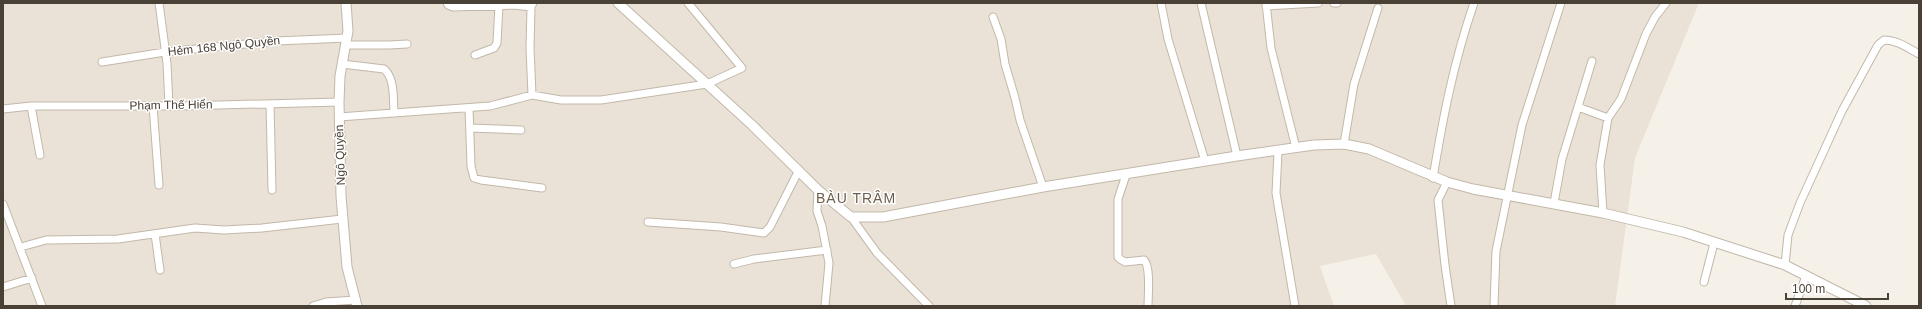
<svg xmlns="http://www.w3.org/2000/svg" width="1922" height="309" font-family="Arial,sans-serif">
	<rect width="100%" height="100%" fill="#f6f1e8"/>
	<path fill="#eae2d6" d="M3,3h1696l-64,155 -20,148h-209l-30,-52 -56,12 14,40h-1331z"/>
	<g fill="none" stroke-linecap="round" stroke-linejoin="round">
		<defs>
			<path id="minor" d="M159,3l8,60 2,43
				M447,3l1,2 5,2 61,-2 17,2
				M1161,3l7,36 37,122
				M1201,3l36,153
				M1266,3l5,45 25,100
				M1334,3h3
				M1266,6l52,-3
				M993,17l8,22 4,25 10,34 5,22 23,67
				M346,45h43l18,-1
				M475,55l19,-7 3,-5 2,-38
				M102,62l63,-10 111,-11 71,-3
				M342,64l42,5c11,9 9,30 10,43
				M532,95l-2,-47 1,-41 2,-4
				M270,104l2,86
				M31,106l9,49
				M153,106l6,79
				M1578,107l30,11
				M469,108l2,58 3,12 7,2 61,8
				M3,109l28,-3h149l159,-4
				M339,117l151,-11 42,-11 29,5h40l106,-16 35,-16 -54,-65
				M470,128l51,2
				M1344,144l10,-60 24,-76
				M1278,152l-2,41 19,113
				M1126,175l-8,24v58l2,2 5,3 19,-2c7,7 4,36 4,46
				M1433,178c10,-61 21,-117 41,-175
				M1447,182l-9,18 7,65 6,41
				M818,190l-1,21 5,15 7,37 -4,43
				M1554,203l8,-44 30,-98
				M3,204l39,102
				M1603,213l-3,-48 8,-47 13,-19 25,-65 9,-17 11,-14
				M851,217l26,36 52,53
				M648,222l73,5 43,6 6,-6 29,-57
				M155,234l5,36
				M21,247l25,-7 72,-1 77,-11 29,2 38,-2 80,-9
				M734,264l20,-5 73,-9
				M1785,265l3,-30 12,-32 42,-92 36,-66 6,-5c13,0 24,8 35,14
				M1704,282l10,-39
				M3,287l29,-9
				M313,306l13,-4 30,-2
				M1494,306l2,-55 26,-126 39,-122
				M1795,306l11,-30"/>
			<path id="tertiary" d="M346,3l2,28 -8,45 -1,26 2,94 6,71 10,39
				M618,3l134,122 66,65 33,27h32l160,-30 194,-31 77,-11 30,-1 25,5 78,33 26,7 130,24 80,19 102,33 81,41"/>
		</defs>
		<use href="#minor" stroke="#c2b8aa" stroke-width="9"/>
		<use href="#tertiary" stroke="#c2b8aa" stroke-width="11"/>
		<use href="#minor" stroke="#fff" stroke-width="7"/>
		<use href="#tertiary" stroke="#fff" stroke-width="9"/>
	</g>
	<g text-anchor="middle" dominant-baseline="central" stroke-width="3" stroke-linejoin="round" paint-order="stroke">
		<g font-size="12" fill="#4a4136" stroke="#fff">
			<text transform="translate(224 46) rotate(-6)">Hẻm 168 Ngô Quyền</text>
			<text transform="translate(171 105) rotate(-1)">Phạm Thế Hiển</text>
			<text transform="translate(340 155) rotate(-92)">Ngô Quyền</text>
		</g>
		<g font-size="14" letter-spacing="1" fill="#6e5e4c" stroke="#fff">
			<text x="856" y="198">BÀU TRÂM</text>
		</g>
	</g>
	<rect width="1922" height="309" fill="none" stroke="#4a4136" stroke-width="8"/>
	<path d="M1786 293v6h102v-6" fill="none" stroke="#4a4136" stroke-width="2"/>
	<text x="1792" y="293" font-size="12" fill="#4a4136" stroke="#ffffff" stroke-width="3" paint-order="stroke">100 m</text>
</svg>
